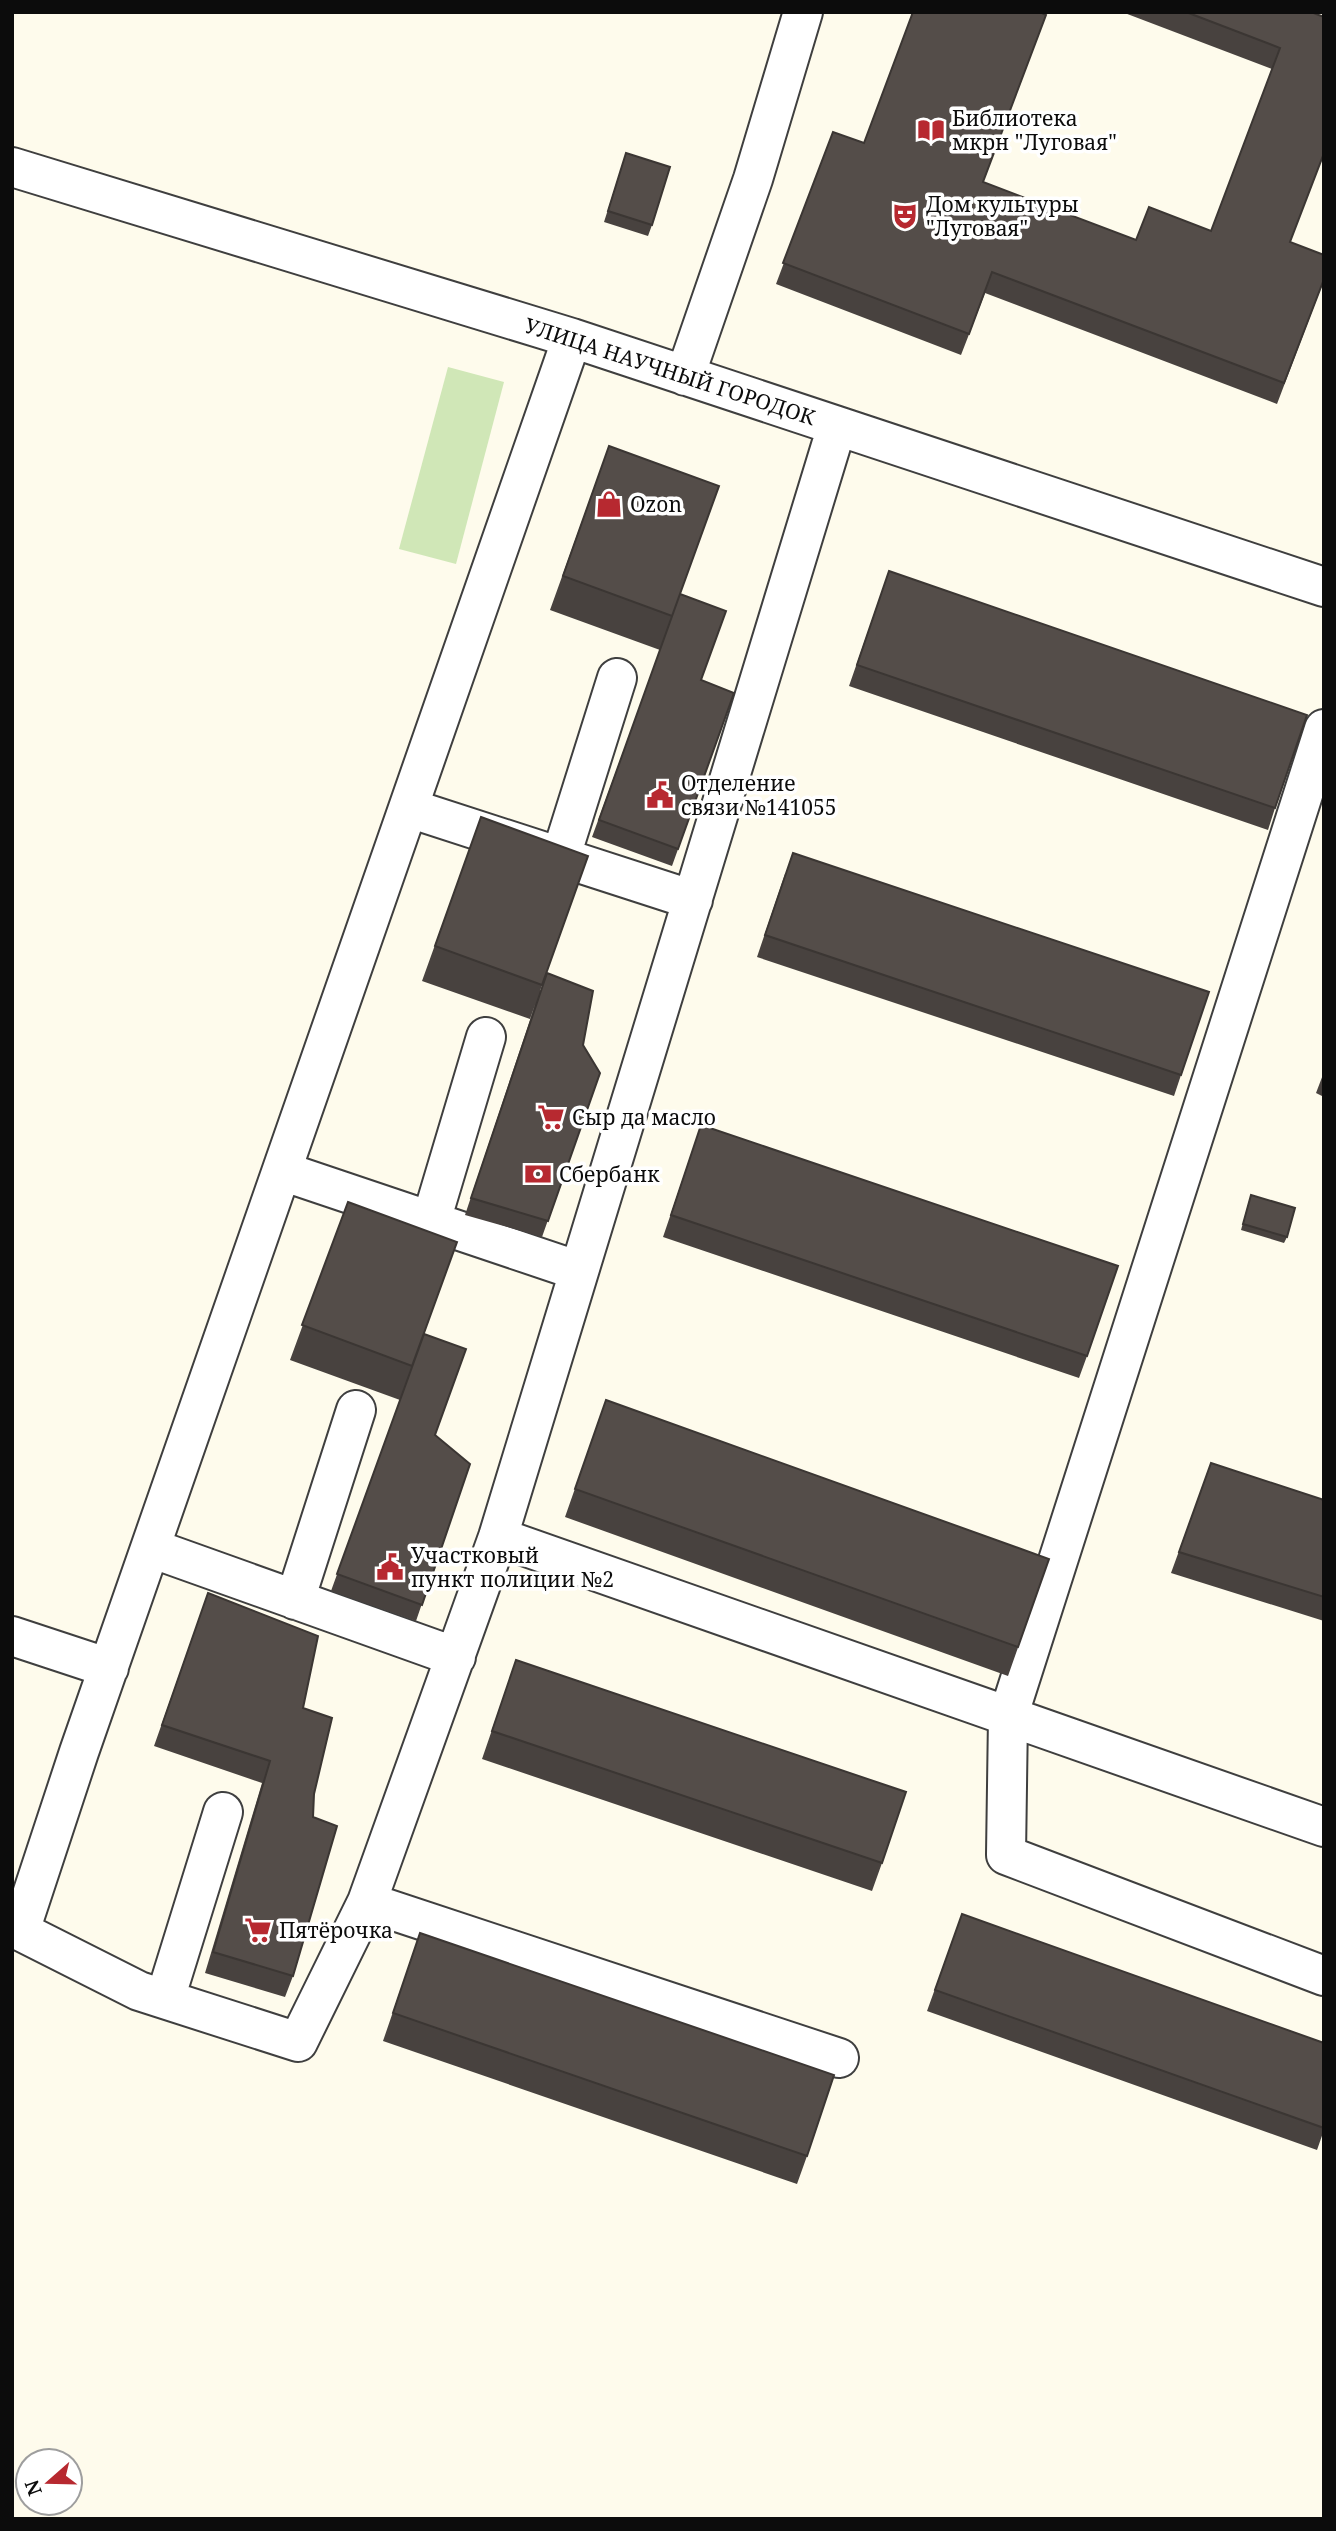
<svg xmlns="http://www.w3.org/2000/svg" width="1336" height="2531" font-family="'Noto Serif',serif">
	<rect width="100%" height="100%" fill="#fefbec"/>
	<path fill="#d0e7b7" d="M448,367l56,15 -48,182 -57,-15z"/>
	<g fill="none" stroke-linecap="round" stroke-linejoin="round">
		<defs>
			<path id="minor" d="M12,167l560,171 752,249
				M572,338l-493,1414 -59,179 119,60 159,51 69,-140 131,-365 339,-1111
				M685,376l68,-197 50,-167
				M1324,729l-316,988 -2,138 318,121
				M409,808l284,92
				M561,856l56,-178
				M282,1171l297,100
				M431,1221l55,-184
				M498,1537l826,290
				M151,1548l305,109
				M295,1600l61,-190
				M12,1636l97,32
				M367,1902l472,156
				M165,1999l58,-187"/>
		</defs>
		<use href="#minor" stroke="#3f3f3f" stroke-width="42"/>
		<use href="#minor" stroke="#fff" stroke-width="38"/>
	</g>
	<path fill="#48423f" d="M1122,12h189l-21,230 34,38 -47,124 -292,-111 -24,62 -185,-71 57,-152 303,108 75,-9 61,-162z
		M626,153l26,72 -4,11 -44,-14z
		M609,446l71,148 21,86 33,13 -62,173 -80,-29 76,-208 -8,21 -110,-40z
		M889,571l386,237 -7,22 -419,-144z
		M481,817l107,39 -58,163 -108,-38z
		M785,874l396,201 -7,21 -417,-139z
		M540,990l43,55 17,28 -58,164 -77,-22z
		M1324,1072v25l-8,-4z
		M701,1125l386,231 -8,22 -416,-141z
		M1249,1201l38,36 -3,6 -43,-13z
		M348,1202l109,40 -57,158 -110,-40z
		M424,1334l11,101 35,29 -54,157 -85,-30z
		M606,1400l443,159 -41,117 -443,-159z
		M1211,1463l113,37v121l-153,-48z
		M208,1593l95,115 11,86 -21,182 -8,21 -80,-24 57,-190 -108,-37z
		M516,1660l366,203 -10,28 -390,-132z
		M962,1914l362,129v87l-7,20 -390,-139z
		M420,1933l387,223 -10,28 -414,-143z"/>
	<path fill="#544d49" stroke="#3b3633" stroke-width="2" d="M913,12h127l6,3 -63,167 153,58 13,-33 62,24 69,-183 -94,-36h125l13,5v136l-34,89 34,13v24l-40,104 -292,-111 -23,62 -186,-71 50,-131 31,11z
		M626,153l44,14 -18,58 -44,-14z
		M609,446l110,40 -47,130 -109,-40z
		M889,571l418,144 -32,93 -418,-143z
		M680,594l46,17 -25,69 33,13 -56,156 -79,-29z
		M481,817l107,39 -46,129 -107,-39z
		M793,853l416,139 -28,83 -416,-140z
		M547,973l46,18 -10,54 17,28 -52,148 -77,-23z
		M701,1125l417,141 -31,90 -416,-141z
		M1251,1195l44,13 -8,29 -44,-13z
		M348,1202l109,40 -45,124 -110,-41z
		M424,1334l42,15 -31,86 35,29 -48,141 -85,-31z
		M606,1400l443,159 -31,88 -443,-158z
		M1211,1463l113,37v97l-145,-45z
		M208,1593l110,43 -15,72 29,10 -18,76 -1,23 24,9 -44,150 -80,-24 57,-191 -108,-36z
		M516,1660l390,132 -24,71 -390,-132z
		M962,1914l362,129v85l-389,-138z
		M420,1933l414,142 -27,81 -414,-143z"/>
	<defs>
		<symbol id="library-bare" viewBox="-9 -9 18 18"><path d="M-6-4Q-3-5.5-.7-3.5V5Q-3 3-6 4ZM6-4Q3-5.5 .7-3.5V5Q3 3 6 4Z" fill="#b72930" stroke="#fff" stroke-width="2.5" paint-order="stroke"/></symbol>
		<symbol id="theatre-bare" viewBox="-9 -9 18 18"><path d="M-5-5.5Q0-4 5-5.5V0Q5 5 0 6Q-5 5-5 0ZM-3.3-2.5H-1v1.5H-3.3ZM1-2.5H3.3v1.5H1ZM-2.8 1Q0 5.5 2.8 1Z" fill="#b72930" stroke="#fff" stroke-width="2.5" paint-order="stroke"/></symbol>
		<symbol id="shop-bare" viewBox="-9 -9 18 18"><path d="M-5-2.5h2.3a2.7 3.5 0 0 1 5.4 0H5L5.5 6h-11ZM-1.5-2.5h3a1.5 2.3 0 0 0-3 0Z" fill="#b72930" stroke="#fff" stroke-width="2.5" paint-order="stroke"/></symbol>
		<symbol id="civic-bare" viewBox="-9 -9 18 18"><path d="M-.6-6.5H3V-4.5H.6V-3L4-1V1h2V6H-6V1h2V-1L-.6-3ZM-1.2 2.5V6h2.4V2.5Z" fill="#b72930" stroke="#fff" stroke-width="2.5" paint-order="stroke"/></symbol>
		<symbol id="supermarket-bare" viewBox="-9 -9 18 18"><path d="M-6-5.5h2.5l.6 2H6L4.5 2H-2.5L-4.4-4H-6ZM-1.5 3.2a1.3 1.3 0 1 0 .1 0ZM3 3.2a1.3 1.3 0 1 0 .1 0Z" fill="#b72930" stroke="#fff" stroke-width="2.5" paint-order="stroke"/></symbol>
		<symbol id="bank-bare" viewBox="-9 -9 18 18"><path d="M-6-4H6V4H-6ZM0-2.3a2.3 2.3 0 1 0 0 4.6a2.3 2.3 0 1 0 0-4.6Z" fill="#b72930" stroke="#fff" stroke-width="2.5" paint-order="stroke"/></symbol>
	</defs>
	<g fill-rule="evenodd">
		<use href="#library-bare" x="912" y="111" width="38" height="38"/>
		<use href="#theatre-bare" x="886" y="197" width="38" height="38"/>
		<use href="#shop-bare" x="590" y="485" width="38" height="38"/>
		<use href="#civic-bare" x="641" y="776" width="38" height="38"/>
		<use href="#supermarket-bare" x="532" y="1098" width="38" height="38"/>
		<use href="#bank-bare" x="519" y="1155" width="38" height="38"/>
		<use href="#civic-bare" x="371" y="1548" width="38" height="38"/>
		<use href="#supermarket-bare" x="239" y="1911" width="38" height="38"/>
	</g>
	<g text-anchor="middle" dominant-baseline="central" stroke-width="7" stroke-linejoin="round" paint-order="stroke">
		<g font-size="21" fill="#0c0c0c" stroke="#fff" text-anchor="start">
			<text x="952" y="118">Библиотека<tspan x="952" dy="24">мкрн "Луговая"</tspan></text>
			<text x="926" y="204">Дом культуры<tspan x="926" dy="24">"Луговая"</tspan></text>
			<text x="630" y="504">Ozon</text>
			<text x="681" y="783">Отделение<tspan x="681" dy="24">связи №141055</tspan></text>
			<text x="572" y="1117">Сыр да масло</text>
			<text x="559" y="1174">Сбербанк</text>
			<text x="411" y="1555">Участковый<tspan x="411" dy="24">пункт полиции №2</tspan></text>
			<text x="279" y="1930">Пятёрочка</text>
		</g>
		<g font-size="21" fill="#0c0c0c" stroke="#fff">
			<text transform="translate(670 371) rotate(18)">УЛИЦА НАУЧНЫЙ ГОРОДОК</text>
		</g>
	</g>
	<rect width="1336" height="2531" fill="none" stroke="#0c0c0c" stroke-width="28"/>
	<g transform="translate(49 2482) rotate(250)"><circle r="33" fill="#ffffff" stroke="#9e9e9e" stroke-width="2"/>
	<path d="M0-5L12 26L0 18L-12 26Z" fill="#b72930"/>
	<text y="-10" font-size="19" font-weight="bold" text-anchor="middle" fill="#0c0c0c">N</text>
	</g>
</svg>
